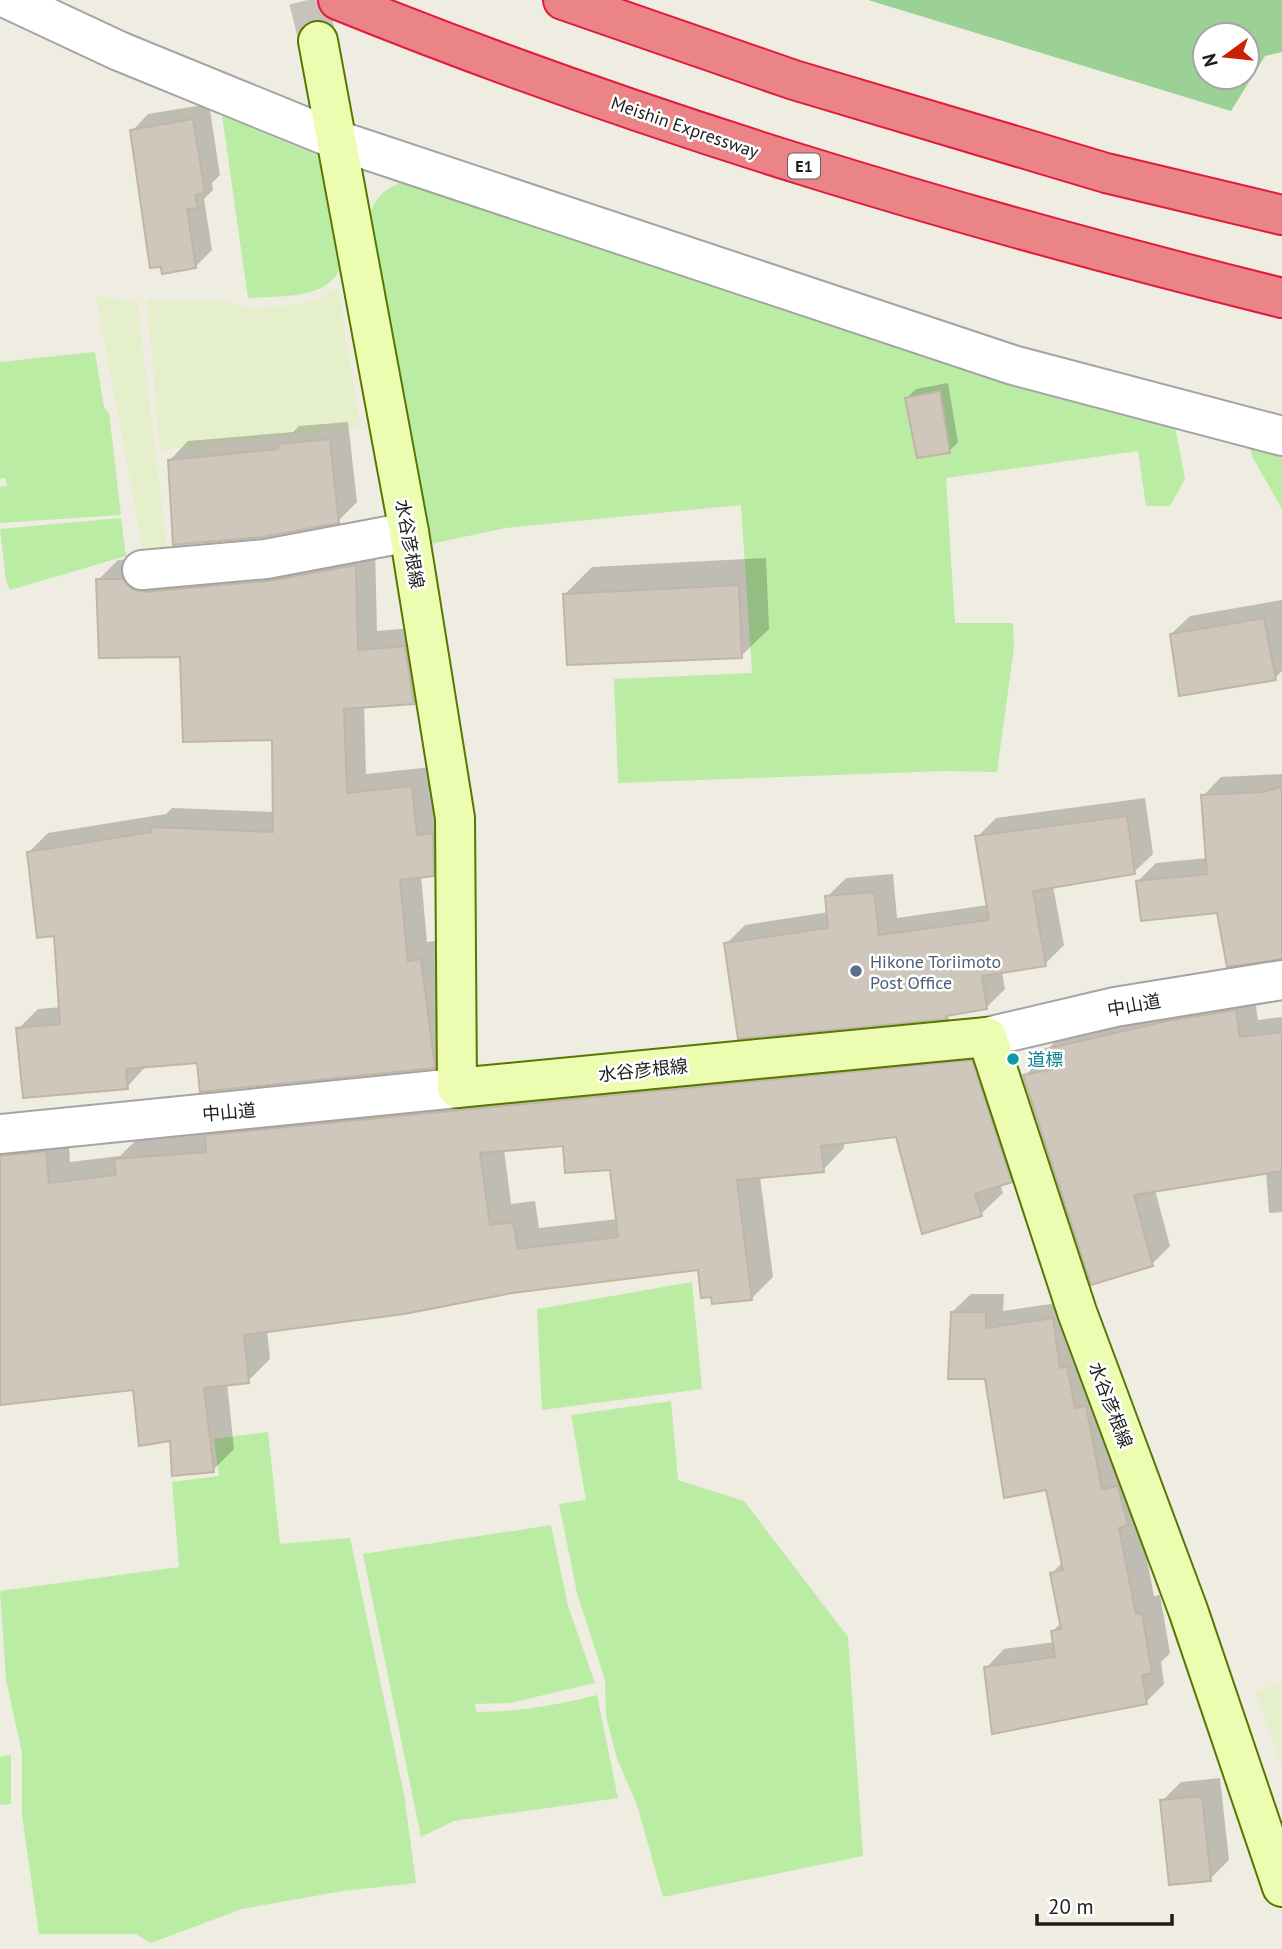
<svg xmlns="http://www.w3.org/2000/svg" width="1282" height="1949" font-family="'PT Sans','Noto Sans JP',sans-serif">
	<rect width="100%" height="100%" fill="#efece2"/>
	<path fill="#e6efcb" d="M338,286l22,141 -200,23 -13,-150 78,1 24,7 50,-3 23,-8z
		M96,296l41,5 31,255 -23,4z
		M1282,1683v81l-1,1 -25,-73z"/>
	<path fill="#bbeca4" d="M222,115l96,41 21,114c-14,30 -63,26 -91,28z
		M399,183l26,4 749,234 11,58 -15,27h-24l-8,-55 -192,27 9,145h58l1,24 -17,125 -53,-1 -326,12 -4,-104 138,-6 -11,-168 -235,23 -76,16 -56,-314 -8,-2c6,-23 11,-35 33,-45z
		M95,352l9,55 5,6 12,102 -121,8v-36l7,-1 -1,-8 -6,1v-117z
		M1246,437l36,9v63l-29,-51z
		M121,518l5,38 -116,34 -4,-9 -6,-52z
		M692,1282l10,107 -160,21 -5,-101z
		M671,1401l7,79 66,21 104,136 15,219 -200,41 -26,-92 -20,-46 -11,-43 -1,-36 -28,-87 -18,-89 27,-4 -15,-85z
		M268,1432l12,112 70,-6 54,256 12,89 -73,8 -101,18 -91,34 -15,-9h-97l-17,-119v-62l-16,-73 -6,-89 179,-24 -7,-85 47,-6 -5,-37z
		M551,1525l17,81 27,77 -85,20 -36,1 3,8c41,0 80,-7 120,-17l21,103 -164,23 -33,16 -58,-283z
		M11,1755v49l-11,1v-48z"/>
	<path fill="#9bd194" fill-rule="evenodd" d="M868,0h414v52l-17,4 -34,55zM1205,35h42v42h-42z"/>
	<path fill="#0003" fill-rule="evenodd" d="M209,104l11,71 -8,8 1,7 -9,9 8,51 -17,17 -63,-136 16,-17z
		M948,383l10,59 -9,9 -42,-53 9,-9z
		M348,422l9,80 -19,19 -168,-61 18,-19 105,-9 6,-6z
		M375,547l2,84 48,-4 9,55 -20,20 -50,3 2,69 65,-7 22,88 -20,20 -12,1 6,66 13,-2 14,107 -20,20 -236,-6 -51,4 -20,22 -109,-58 20,-20 23,-2 -6,-73 -27,-81 20,-20 118,-19 6,-6 102,4v-74l-176,-158 20,-20z
		M766,558l3,71 -28,27 -176,-62 27,-27z
		M1282,600v71l-7,7 -104,-44 19,-18z
		M1282,774v183l-64,-46 -80,-30 18,-18 51,-5 -4,-62 18,-19z
		M1145,798l8,56 -19,18 -81,14 11,59 -19,19 -43,7 3,18 -19,19 -35,5 -4,4 -207,20 -14,-93 19,-19 84,-13 -2,-15 19,-19 47,-4 4,44 91,-13 -11,-68 19,-19z
		M1254,993l4,27 24,-3v195l-13,1 -3,-41 -111,18 15,56 -18,18 -127,-188 17,-18 8,-1 -2,-8 18,-18z
		M993,1040l39,119 -21,22 -11,3 3,9 -22,21 -84,-79 -53,6v7l-21,22 -63,6 13,101 -22,22 -52,-30 -188,22 -244,39 3,29 -22,22 -21,2 7,66 -21,21 -41,-31 -37,-51 -135,15v-268l68,-4 2,31 50,-6 18,-18 72,-5 18,-19zM564,1144l47,24 6,51 -78,9 -4,-27 -24,3 -7,-55z
		M971,1294h33l-1,17 68,-10 67,212 16,83 6,-1 10,58 -9,9 3,22 -18,18 -160,-34 18,-19 51,-7 -2,-11 8,-8 -9,-50 11,-11 -15,-74 -96,-176z
		M1220,1778l9,82 -19,19 -48,-78 19,-19z"/>
	<path fill="#cfc7bb" stroke="#c1b5a3" stroke-width="2" fill-rule="evenodd" d="M193,119l12,74 -10,2 3,13 -11,1 9,59 -34,6 -1,-7 -11,1 -20,-138z
		M940,391l10,62 -33,5 -12,-60z
		M330,439l9,84 -76,14 -90,8 -5,-85 110,-11v-5z
		M356,565l2,85 47,-4 9,58 -70,5 3,84 65,-7 5,49 16,-2 1,43 -34,4 8,81 13,-2 14,109 -235,24 -3,-29 -71,6 2,20 -105,9 -7,-70 44,-4 -6,-88 -17,2 -10,-86 124,-20v-5l122,5 -1,-92 -89,2 -3,-85 -81,1 -3,-79h27l9,10 12,3 124,-11z
		M739,585l3,73 -175,7 -4,-71z
		M1264,618l12,62 -97,16 -9,-62z
		M1282,787v172l-55,8 -10,-54 -76,8 -5,-40 71,-7 -6,-79 60,-3z
		M1127,816l8,58 -102,17 13,75 -64,10 5,33 -41,7 2,3 -210,20 -14,-96 104,-15 -3,-32 49,-4 5,43 110,-15 -14,-84z
		M1236,1010l4,27 42,-5v139l-148,24 19,71 -62,19 -68,-210 28,-5 -5,-21 121,-28z
		M972,1060l40,122 -37,12 7,22 -60,18 -26,-97 -75,9 3,26 -87,8 15,120 -40,4 -1,-7 -10,1 -3,-28 -186,23 -108,21 -160,21 5,48 -45,5 10,84 -42,4 -2,-35 -31,5 -6,-56 -133,15v-249l46,-5 3,32 67,-8 -2,-16 92,-7 -1,-17zM563,1146l2,27 45,-3 8,67 -100,12 -5,-27 -23,3 -10,-72z
		M951,1312h35v16l67,-10 7,50 7,-2 8,42 11,-2 16,83 16,-3 10,39 -9,3 17,86 6,-1 10,60 -10,2 5,29 -155,30 -8,-67 71,-10 -4,-26 10,-2 -11,-56 13,-3 -17,-80 -42,8 -19,-119h-37z
		M1202,1796l9,85 -42,4 -9,-85z"/>
	<g fill="none" stroke-linecap="round" stroke-linejoin="round">
		<path stroke="#c5c3bb" stroke-width="38" stroke-dasharray="38 19" stroke-linecap="butt" d="M308,0l10,41"/>
		<defs>
			<path id="minor" d="M10,0l109,51 218,89 676,225 269,71
				M142,570l124,-11 143,-27
				M987,1037l128,-30 167,-27
				M0,1134l457,-46"/>
			<path id="secondary" d="M318,41l91,491 46,286 2,270 530,-51 90,275 111,298 94,277"/>
			<path id="motorway" d="M338,0c306,124 623,218 944,298
				M563,0l231,80 312,93 176,42"/>
		</defs>
		<use href="#minor" stroke="#a4a4a4" stroke-width="42"/>
		<use href="#secondary" stroke="#567700" stroke-width="42"/>
		<use href="#motorway" stroke="#e21a3d" stroke-width="42"/>
		<use href="#minor" stroke="#fff" stroke-width="38"/>
		<use href="#secondary" stroke="#ecfdb1" stroke-width="38"/>
		<use href="#motorway" stroke="#eb8486" stroke-width="38"/>
	</g>
	<circle fill="#5c6f8a" stroke="#fff" stroke-width="2.5" cx="856" cy="971" r="7"/>
	<circle fill="#0f9aa8" stroke="#fff" stroke-width="2.5" cx="1013" cy="1059" r="7"/>
	<g text-anchor="middle" dominant-baseline="central" stroke-width="5" stroke-linejoin="round" paint-order="stroke">
		<rect fill="#fff" stroke="#616161" stroke-width="2" x="788" y="153.5" width="32" height="25" rx="5"/>
		<g font-size="16" font-weight="bold" fill="#1d1d1d">
			<text x="804" y="166">E1</text>
		</g>
		<g font-size="18" fill="#1d1d1d" stroke="#fff">
			<text transform="translate(685 127) rotate(19)">Meishin Expressway</text>
			<text transform="translate(410 544) rotate(80)">水谷彦根線</text>
			<text transform="translate(1134 1005) rotate(-10)">中山道</text>
			<text transform="translate(643 1070) rotate(-6)">水谷彦根線</text>
			<text transform="translate(229 1112) rotate(-5)">中山道</text>
			<text transform="translate(1111 1405) rotate(69)">水谷彦根線</text>
		</g>
		<g font-size="18" fill="#4e5e75" stroke="#fff" text-anchor="start">
			<text x="870" y="961">Hikone Toriimoto<tspan x="870" dy="21">Post Office</tspan></text>
		</g>
		<g font-size="18" fill="#0d838f" stroke="#fff" text-anchor="start">
			<text x="1027" y="1059">道標</text>
		</g>
	</g>
	<g transform="translate(1226 56) rotate(255)"><circle r="33" fill="#ffffff" stroke="#a5a5a5" stroke-width="2"/>
	<path d="M0-5L12 26L0 18L-12 26Z" fill="#c92200"/>
	<text y="-10" font-size="19" font-weight="bold" text-anchor="middle" fill="#1d1d1d">N</text>
	</g>
	<path d="M1037 1914v10h135v-10" fill="none" stroke="#1d1d1d" stroke-width="3.5"/>
	<text x="1048" y="1914" font-size="21" fill="#1d1d1d" stroke="#ffffff" stroke-width="5" paint-order="stroke">20 m</text>
</svg>
